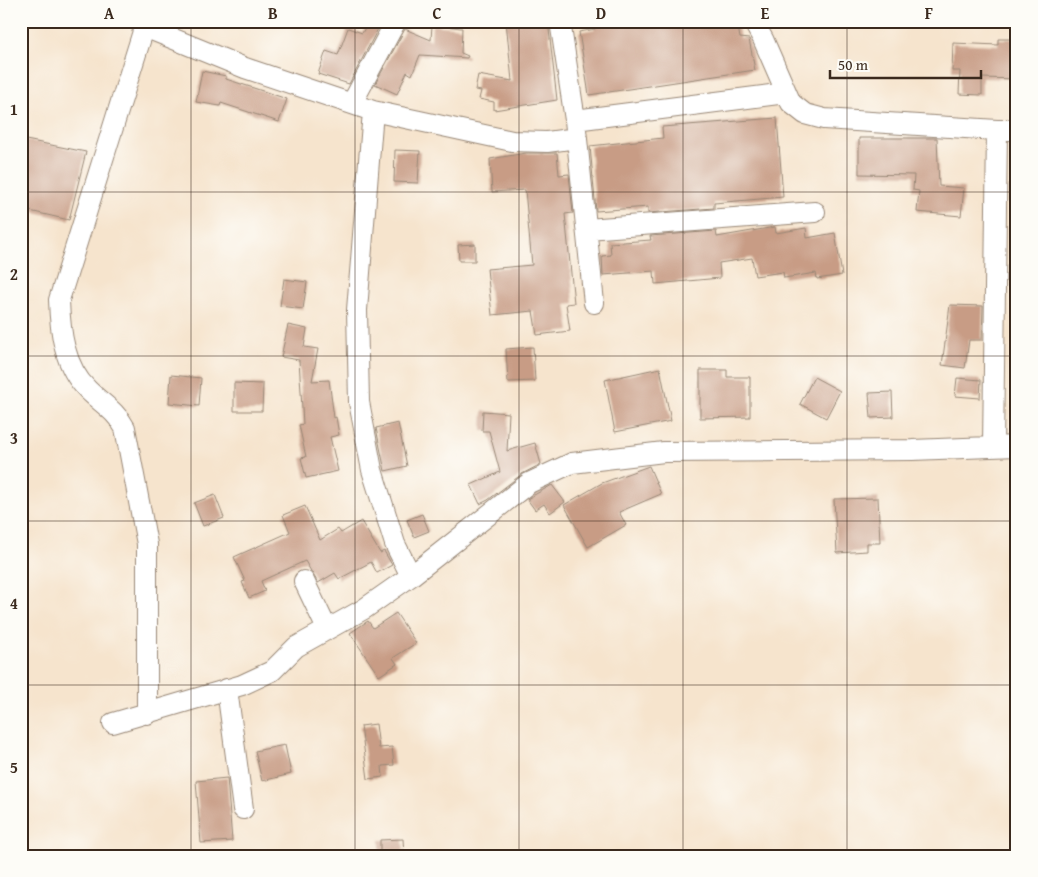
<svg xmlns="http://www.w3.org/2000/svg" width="1038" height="877" font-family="'Gentium Book Plus',serif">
	<rect width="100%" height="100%" fill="#fdfcf7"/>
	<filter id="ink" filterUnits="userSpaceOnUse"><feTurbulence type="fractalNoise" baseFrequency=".02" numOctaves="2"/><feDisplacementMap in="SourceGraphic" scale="10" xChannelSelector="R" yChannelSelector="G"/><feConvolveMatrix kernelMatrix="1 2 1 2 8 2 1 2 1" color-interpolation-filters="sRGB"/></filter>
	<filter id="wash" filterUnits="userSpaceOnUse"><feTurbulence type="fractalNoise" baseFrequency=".0096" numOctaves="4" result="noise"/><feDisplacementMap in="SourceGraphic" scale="20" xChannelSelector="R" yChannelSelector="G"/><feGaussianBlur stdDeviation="1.12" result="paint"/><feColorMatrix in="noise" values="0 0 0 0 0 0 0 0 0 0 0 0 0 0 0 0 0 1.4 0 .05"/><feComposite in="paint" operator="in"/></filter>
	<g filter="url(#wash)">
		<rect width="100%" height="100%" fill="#f6e4cd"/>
		<g id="blocks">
			<path fill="#c89c85" d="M369,21h13l-33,63 -31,-10 8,-23 12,4 10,-27 14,5z
				M506,21h42l9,79 -63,10v-8l-15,-3 2,-8 -6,-1 3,-15 34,6z
				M593,21h144l3,17 9,1 6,31 -166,25 -10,-63 16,-3z
				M432,25l30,3 -1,25 7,3 -1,2 -47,-3 -8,20 -5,-3 -10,22 -22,-10 30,-55 26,11z
				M998,39h19v40l-35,-1v17l-23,-1 1,-23h-8l1,-28 45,2z
				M202,71l24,5v3l61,20 -8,23 -58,-19 -1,3 -24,-4z
				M777,118l6,79 -69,6v5l-66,5v-6l-52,4 -6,-65 73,-8 -1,-11z
				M859,138h78l2,48 25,2 -3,28 -44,-4 2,-21 -6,-1 1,-15 -55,-1z
				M21,139l65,13 -17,68 -48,-11z
				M395,150l25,1 -2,32 -24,-1z
				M526,153h31l2,22 10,-1 4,39 -8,1 9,89 -8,1 4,27 -33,4 -4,-24 -41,4 -5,-46 45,-4 -7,-75 -33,2 -2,-33z
				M775,227l1,6 30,-5 1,10 28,-5 7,42 -25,4 -1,-6 -32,5 -1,-6 -28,4 -3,-18 -33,5 1,15 -65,6 -1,-13 -51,4 -1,-19 9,-1 -1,-12 41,-3 -1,-4 66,-5 1,6z
				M475,244v17h-16l-1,-16z
				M284,279l23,3 -4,27 -23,-3z
				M950,305l33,1 -1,34h-13l-4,28 -23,-3z
				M288,325l19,4 -3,18 14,2 -6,32 17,-1 5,38 2,-1 3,18 -9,2 8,34 -32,7 -5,-20 5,-1 -7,-32 4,-1 -4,-64 -18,-3z
				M533,347l2,34 -27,1 -2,-33z
				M660,368l11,53 -56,11 -10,-52z
				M700,370h27v7h23v40l-50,1z
				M171,375l30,3 -2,28 -30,-3z
				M814,377l26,14 -14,27 -26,-14z
				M957,378l24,2 -1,18 -25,-2z
				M234,383l29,1 -1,27h-28z
				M892,392l1,25 -22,1 -2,-25z
				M483,411l26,2 -2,38 28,-8 6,21 -19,10 -34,26 -8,4 -9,-19 29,-13 -11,-41h-7z
				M398,423l9,43 -22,5 -9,-43z
				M649,466l12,28 -42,18 7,13 -38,22 -24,-42 38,-22z
				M552,485l13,17 -15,11 -6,-9 -9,6 -8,-11z
				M215,495l9,23 -21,8 -9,-23z
				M878,498l2,45h-13v8l-30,2 -3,-54z
				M305,506l15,34 18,-11 3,4 20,-12 19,32 4,-2 8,14 -15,8 -6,-11 -32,17 -4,-6 -17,10 -13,-22 -44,20 4,10 -16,7 -7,-16 3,-1 -11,-24 56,-25 -7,-17z
				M422,514l7,17 -15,6 -7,-17z
				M396,613l20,30 -23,15 4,6 -18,12 -29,-43 18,-12 5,7z
				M376,724l3,24 13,-1 2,18 -12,1 1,11 -15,2 -7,-53z
				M285,745l6,29 -29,7 -7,-30z
				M227,778l5,63 -31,2 -5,-62z
				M403,839l1,17h-24v-16z"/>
		</g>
	</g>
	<g filter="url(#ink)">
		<use href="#blocks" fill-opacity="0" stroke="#988776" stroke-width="1"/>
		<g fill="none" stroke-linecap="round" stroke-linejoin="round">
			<defs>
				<path id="minor" d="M144,21l3,7 98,40 128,43 139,30 35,1 30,-4
					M560,21l15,99 19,183
					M753,21l10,18 28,64 14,11 19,5 173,11h20
					M145,25l-86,275c1,31 5,67 29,90 13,13 28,21 37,38l22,116v170
					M352,103l44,-82
					M373,111l-16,199 2,92 13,68 23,74 16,32 118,-93 43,-20 92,-11 248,-2 105,-4
					M575,120l211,-27
					M587,229l228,-17
					M993,447l4,-317
					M304,581l23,48
					M227,689l16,120
					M113,723l129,-38 30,-14 24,-24 68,-38 47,-33"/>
			</defs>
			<use href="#minor" stroke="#988776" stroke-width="22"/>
			<use href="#minor" stroke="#fff" stroke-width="20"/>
		</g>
	</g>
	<path fill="none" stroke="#3b2a1e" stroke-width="1" stroke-opacity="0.55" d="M191,21v835M355,21v835M519,21v835M683,21v835M847,21v835M21,192h996M21,356h996M21,521h996M21,685h996"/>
	<rect width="1038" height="877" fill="none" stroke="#fdfcf7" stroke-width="55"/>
	<path d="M830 70v8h151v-8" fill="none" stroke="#3b2a1e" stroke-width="2.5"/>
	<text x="838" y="70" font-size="15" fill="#3b2a1e" stroke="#fdfcf7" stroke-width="4" paint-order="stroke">50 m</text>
	<rect x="28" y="28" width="982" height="822" fill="none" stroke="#3b2a1e" stroke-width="2"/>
	<g font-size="16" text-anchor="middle" font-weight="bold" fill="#3b2a1e">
		<text x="109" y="19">A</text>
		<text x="273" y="19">B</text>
		<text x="437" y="19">C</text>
		<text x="601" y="19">D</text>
		<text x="765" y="19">E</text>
		<text x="929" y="19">F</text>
		<text x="14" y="115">1</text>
		<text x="14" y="280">2</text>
		<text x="14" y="444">3</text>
		<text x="14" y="609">4</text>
		<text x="14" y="773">5</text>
	</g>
</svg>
